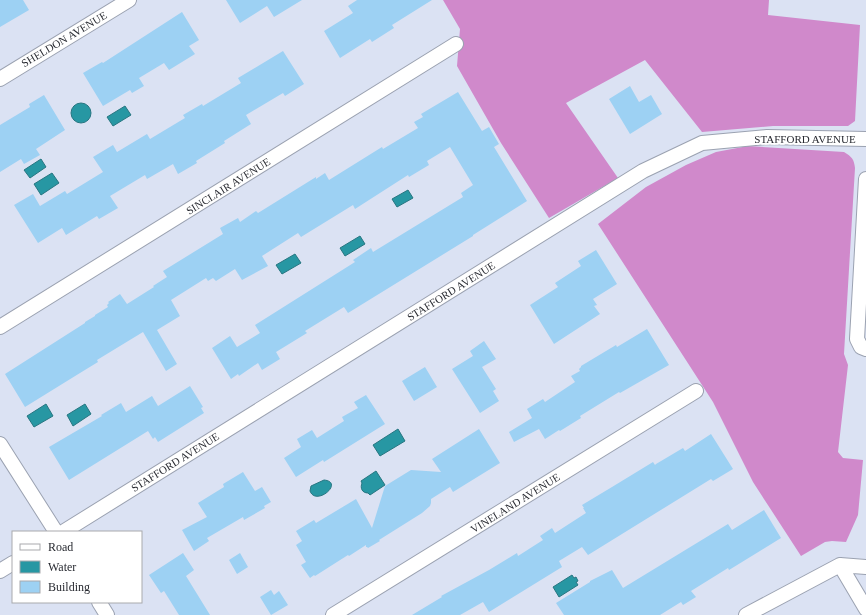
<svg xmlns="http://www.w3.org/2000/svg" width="866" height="615" font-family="Georgia,serif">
	<rect width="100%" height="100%" fill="#dbe2f3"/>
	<path fill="#d089cb" d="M443,0h326l-1,15 92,10 -5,96 -7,5h-75l-71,6 -57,-72 -79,43 52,75 -69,40 -48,-75 -44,-77 3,-37z
		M748,146l96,6c8,5 10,7 11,16l-11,186 4,11 -10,87 5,6 20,2 -5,55 -12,27 -14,-1 -7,1 -24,14 -48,-74 -40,-80 -115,-178 48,-37 40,-22 30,-13z"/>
	<path fill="#2797a3" stroke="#277681" d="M71 113a10 10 0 1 1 20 0a10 10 0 1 1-20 0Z
		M125,106l6,9 -18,11 -6,-9z
		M41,159l5,8 -16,11 -6,-8z
		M52,173l7,10 -18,12 -7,-11z
		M408,190l5,8 -16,9 -5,-8z
		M360,236l5,8 -20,12 -5,-8z
		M295,254l6,9 -19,11 -6,-9z
		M46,404l7,12 -19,11 -7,-11z
		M85,404l6,10 -18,12 -6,-11z
		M398,429l7,12 -25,15 -7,-11z
		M376,471l9,14 -15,10 -2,-2c-6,0 -8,-5 -6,-10l-1,-2z
		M324,480c21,2 -8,27 -14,11l1,-5z
		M572,575l2,3 2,-1 2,4 -2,1 2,3 -19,12 -6,-10z"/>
	<path fill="#9dd1f3" d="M0,0h23l6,10 -29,17z
		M226,0h76l-28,17 -7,-11 -27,17z
		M357,0h75l-40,25 2,3 -22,14 -2,-3 -30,19 -16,-27 29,-18 -5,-7z
		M182,12l17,28 -10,6 6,8 -26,16 -5,-7 -25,15 5,8 -12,7 -2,-3 -27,16 -20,-33 19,-11 1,1z
		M283,51l21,33 -19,12 -2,-3 -37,22 5,9 -27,17 1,2 -29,18 1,2 -19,11 -5,-10 -26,15 -2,-4 -35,21 8,12 -19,11 -2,-3 -31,19 -4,-7 -24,15 -24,-38 19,-11 7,12 25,-15 2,3 36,-22 -10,-15 20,-12 4,7 30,-18 3,5 35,-21 -2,-3 19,-11 1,2 38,-23 -3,-5z
		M630,86l9,16 12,-7 11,19 -32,20 -21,-35z
		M458,92l24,39 7,-4 10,17 -5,3 33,54 -54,34v1l-125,77 -4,-6 -39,24 2,2 -31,19 4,7 -18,11 -4,-7 -19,13 -1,-2 -7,5 -19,-31 18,-12 7,11 23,-14 -5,-8 100,-63 -2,-2 18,-12 2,4 90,-55 -2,-4 12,-8 -23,-38 -23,14 2,4 -20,12 -1,-2 -53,34 -2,-4 -52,32 -3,-4 -36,23 6,10 -26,14 -7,-11 -19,12 -3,-3 -5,3 -2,-3 -35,22 9,16 -23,14 20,34 -11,7 -23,-39 -46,28 1,2 -18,11 -55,34 -20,-33 80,-51v-1l10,-6v-1l13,-8 -1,-2 2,-2 -1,-1 12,-8 7,10 27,-17 -1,-1 14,-9 -4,-6 60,-37 -3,-6 18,-10 2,4 16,-11 2,2 58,-36v2l9,-6 4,7 53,-33 1,2 35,-21 -4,-6 9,-5 -2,-3z
		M44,95l21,35 -29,19 4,6 -16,9 -3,-5 -21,13v-47l30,-18 -1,-3z
		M596,250l21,34 -24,15 4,6 -3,1 6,8 -46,30 -24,-39 28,-18 -3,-4 26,-17 -3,-5z
		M647,329l22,36 -49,28 -1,-1 -39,24 1,2 -21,13 -1,-1 -14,9 -6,-10 -25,13 -5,-10 23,-14 -5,-9 16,-10 2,3 30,-20 -4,-6 9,-5 -1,-2 2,-2v-1l35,-21 1,2z
		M484,341l12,18 -14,8 14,22 -3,2 6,10 -19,12 -28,-44 21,-13 -3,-5z
		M425,367l12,20 -23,14 -12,-20z
		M190,386l13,21 -2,1 3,5 -46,29 -3,-5 -2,2 -5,-8 -79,49 -20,-33 53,-31 -1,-1 20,-12 5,9 26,-16 6,10z
		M366,395l19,29 -61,38 -1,-2 -27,17 -12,-19 17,-11 -4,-8 15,-9 5,8 27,-17 -2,-4 16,-9 -4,-6z
		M479,429l21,34 -47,29 -3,-5 -19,12v4l-1,3 -8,7 -43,27 1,1 -12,7 -1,-1h-1v-2l-17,11 -1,-1 -33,21 -1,-1 -4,3 -9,-13 5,-3 -10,-17 6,-4 -6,-10 18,-11 2,3 40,-24 16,29 13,-42 26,-16 30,2 -9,-13z
		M711,434l22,35 -20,12 -2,-2 -123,76 -6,-8 -23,14 3,6 -73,45 -6,-10 -23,13h-48l30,-18 -1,-1 48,-26 28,-17 1,3 25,-16 -3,-4 12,-8 3,5 31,-20 -3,-5h1l-2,-3 30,-18 41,-25 2,3 1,-1 27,-16 2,3z
		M243,472l12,19 7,-4 9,15 -7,4 1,2 -21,12 -1,-3 -36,21 2,3 -15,10 -12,-21 25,-13 -9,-14 26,-16 -1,-3z
		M764,510l17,28 -52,32 -1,-2 -37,23 5,6 -13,8 -2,-3 -21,13h-96l-8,-12 34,-21v-1l22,-11 11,18 105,-64 4,6z
		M183,553l11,17 -8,6 24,39h-31l-15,-24 -3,2 -12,-18z
		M240,553l8,14 -11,7 -8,-14z
		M271,590l3,5 5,-4 9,14 -17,10 -11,-18z"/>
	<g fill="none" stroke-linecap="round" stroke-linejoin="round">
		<defs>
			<path id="street" d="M0,79l129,-79
				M866,179l-9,160 4,8 5,2
				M0,327l456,-283
				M0,444l56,88
				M63,532l580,-361 59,-28 65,-6 99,2
				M840,565l26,44
				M0,571l13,-8
				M99,602l8,13
				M333,615l363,-224
				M746,615l94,-50 26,2"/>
		</defs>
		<use href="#street" stroke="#9ba2b1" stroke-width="16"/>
		<use href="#street" stroke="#fff" stroke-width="14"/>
	</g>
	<g text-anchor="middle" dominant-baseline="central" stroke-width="3.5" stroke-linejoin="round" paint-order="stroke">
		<g font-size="11" fill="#282a31" stroke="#fff">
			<text transform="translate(64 39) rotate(-31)">SHELDON AVENUE</text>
			<text x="805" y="139">STAFFORD AVENUE</text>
			<text transform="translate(228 186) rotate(-32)">SINCLAIR AVENUE</text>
			<text transform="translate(451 291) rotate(-32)">STAFFORD AVENUE</text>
			<text transform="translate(175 462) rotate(-32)">STAFFORD AVENUE</text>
			<text transform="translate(515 503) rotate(-32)">VINELAND AVENUE</text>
		</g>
	</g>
	<rect x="12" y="531" width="130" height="72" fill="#ffffff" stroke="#a9aaad"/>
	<rect x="20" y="544" width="20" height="6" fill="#ffffff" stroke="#a9aaad"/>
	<text x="48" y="551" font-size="12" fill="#282a31">Road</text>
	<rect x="20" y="561" width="20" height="12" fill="#2797a3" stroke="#a9aaad"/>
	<text x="48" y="571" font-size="12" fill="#282a31">Water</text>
	<rect x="20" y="581" width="20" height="12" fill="#9dd1f3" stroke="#a9aaad"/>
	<text x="48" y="591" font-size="12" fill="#282a31">Building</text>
</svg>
